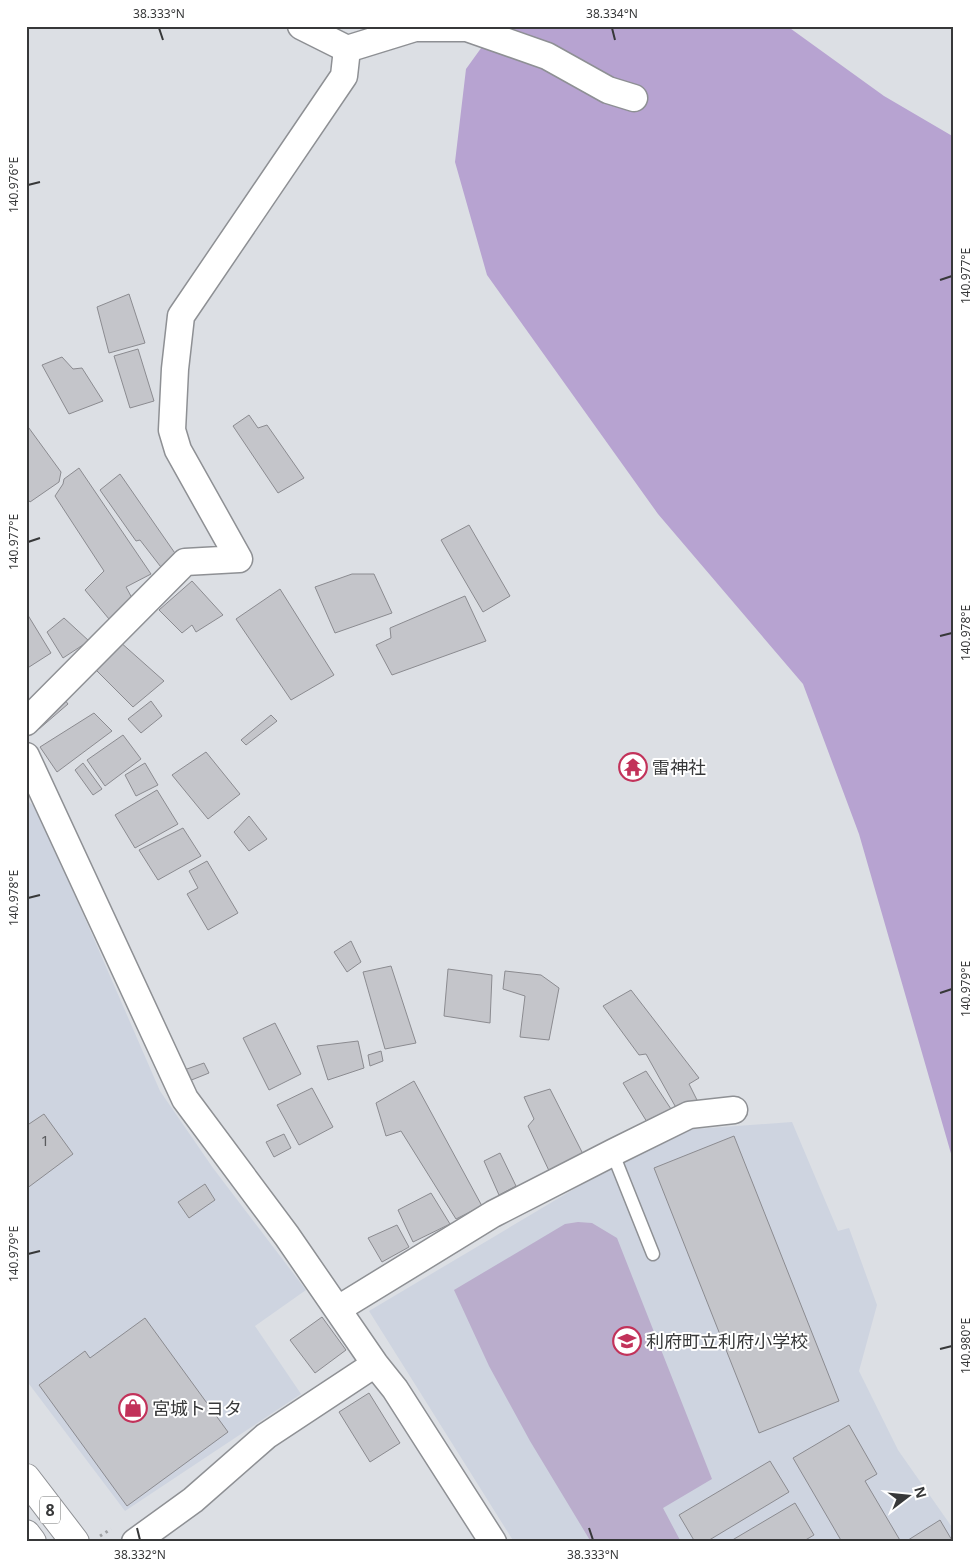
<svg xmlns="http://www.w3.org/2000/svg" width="980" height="1568" font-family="'Noto Sans','Noto Sans JP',sans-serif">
	<rect width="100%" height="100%" fill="#dcdfe4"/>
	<path fill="#ced4e0" d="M26,800l11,8 123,283 53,77 93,122 -51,36 46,68 -176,117 -99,-131z
		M792,1122l46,109 11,-3 28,77 -18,66 39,79 56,80v12h-440l-145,-231 227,-135 86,-46z"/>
	<path fill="#baadcc" d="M578,1222l14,1 25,15 95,241 -49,29 18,34h-90l-61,-101 -41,-75 -35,-76 111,-66z"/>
	<path fill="#b7a3d1" d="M497,26h290l97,70 70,41v1027l-95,-330 -56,-150 -145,-170 -171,-239 -32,-113 11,-93z"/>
	<path fill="#c4c5ca" stroke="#8b8b90" d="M129,294l16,49 -36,10 -12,-46z
		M138,349l16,52 -24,7 -16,-52z
		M62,357l11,12 9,-1 21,33 -34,13 -27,-49z
		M249,415l9,13 9,-3 37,53 -26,15 -45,-67z
		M26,424l35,48 -2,10 -29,20 -4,-5z
		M79,468l72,106 -25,13 6,11 -23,21 -24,-29 19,-19 -49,-75 8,-12 1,-5z
		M120,474l59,85 -15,12 -24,-31 -4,1 -36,-51z
		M469,525l41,71 -27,16 -42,-72z
		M352,574h22l18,39 -57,20 -20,-46z
		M192,581l31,34 -27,17 -4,-7 -10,8 -23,-23z
		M280,589l54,86 -43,25 -55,-81z
		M465,596l21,45 -94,34 -16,-30 15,-7 -1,-10z
		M26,612l25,41 -25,16z
		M64,618l25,23 -26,17 -16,-26z
		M119,641l45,40 -31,26 -41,-41z
		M61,695l7,9 -29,25 -6,-7z
		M151,701l11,15 -21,17 -13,-14z
		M94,713l18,18 -55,41 -17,-25z
		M271,715l6,6 -31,24 -5,-5z
		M123,735l18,24 -36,27 -18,-26z
		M206,752l34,42 -32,25 -36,-44z
		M83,763l19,26 -9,6 -18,-25z
		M145,763l13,22 -22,11 -11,-21z
		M157,790l21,34 -43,24 -20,-33z
		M249,816l18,23 -18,12 -15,-19z
		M183,828l18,28 -43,24 -19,-30z
		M207,861l31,52 -30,17 -21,-36 11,-6 -9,-17z
		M351,941l10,21 -14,10 -13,-20z
		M391,966l25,77 -31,6 -22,-77z
		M448,969l44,6 -2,48 -46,-7z
		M505,971l36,4 18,13 -10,52 -29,-3 5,-41 -22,-7z
		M631,990l68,88 -10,6 12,24 -22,5 -33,-59 -7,1 -36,-49z
		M275,1023l26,51 -32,16 -26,-52z
		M358,1041l6,27 -36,12 -11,-34z
		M381,1051l2,10 -13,5 -2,-11z
		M204,1063l5,10 -20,8 -5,-11z
		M646,1071l25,38 -24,13 -24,-39z
		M414,1081l68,125 -26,13 -55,-88 -15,5 -10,-33z
		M312,1088l21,39 -34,18 -22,-40z
		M550,1089l34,67 -33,19 -23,-49 6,-7 -10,-22z
		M44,1114l29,40 -47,35v-63z
		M284,1134l7,14 -17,9 -8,-15z
		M734,1136l105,265 -80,32 -105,-265z
		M500,1153l16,33 -17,9 -15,-34z
		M205,1184l10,16 -26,18 -11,-16z
		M431,1193l19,31 -37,18 -15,-32z
		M397,1225l12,22 -27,15 -14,-24z
		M322,1317l24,33 -31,23 -25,-33z
		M145,1318l83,114 -101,74 -88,-121 46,-34 5,7z
		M369,1393l31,50 -30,19 -31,-50z
		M849,1425l28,49 -12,7 36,61h-59l-49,-84z
		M770,1461l19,31 -83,50h-11l-16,-27z
		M795,1503l19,32 -12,7h-73z
		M940,1520l13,22h-48z"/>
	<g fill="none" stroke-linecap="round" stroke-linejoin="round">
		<defs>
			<path id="service" d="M614,1152l3,12 36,90"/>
			<path id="minor" d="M301,26l46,23 68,-21h52l80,28 61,34 26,8
				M26,722l159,-160 54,-3 -61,-109 -6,-20 3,-61 6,-53 163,-240 3,-27
				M26,756l159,343 102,137 88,128 20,25 98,153
				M338,1309l155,-95 121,-62 75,-37 45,-5
				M135,1542l58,-42 73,-64 109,-72"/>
			<path id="primary" d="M26,1478l49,64
				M26,1534l6,8"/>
		</defs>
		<use href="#service" stroke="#8e9094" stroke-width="15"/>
		<use href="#minor" stroke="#8e9094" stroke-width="29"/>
		<use href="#primary" stroke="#8e9094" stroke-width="30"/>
		<path stroke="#9d9fa2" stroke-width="3" stroke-dasharray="2.5 4" stroke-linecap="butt" d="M100,1536l11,-7"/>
		<use href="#service" stroke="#fff" stroke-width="12"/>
		<use href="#minor" stroke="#fff" stroke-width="26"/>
		<use href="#primary" stroke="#fff" stroke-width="28"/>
	</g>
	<path fill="none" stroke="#373839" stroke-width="2" d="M159,28l4,12M612,28l3,12M28,185l12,-3M940,280l12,-4M28,542l12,-4M940,636l12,-3M28,898l12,-3M940,993l12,-4M28,1254l12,-3M940,1349l12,-3M137,1528l3,12M589,1528l4,12"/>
	<defs>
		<symbol id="temple-ring" viewBox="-11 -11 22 22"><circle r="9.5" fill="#fff" stroke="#c2325a" stroke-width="1.5"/><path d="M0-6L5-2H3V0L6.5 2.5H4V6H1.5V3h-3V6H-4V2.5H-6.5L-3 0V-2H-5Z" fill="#c2325a"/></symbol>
		<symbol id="school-ring" viewBox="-11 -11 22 22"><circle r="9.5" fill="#fff" stroke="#c2325a" stroke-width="1.5"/><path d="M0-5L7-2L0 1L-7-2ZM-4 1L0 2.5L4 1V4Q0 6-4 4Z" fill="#c2325a"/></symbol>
		<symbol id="shop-ring" viewBox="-11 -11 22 22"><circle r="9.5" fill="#fff" stroke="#c2325a" stroke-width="1.5"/><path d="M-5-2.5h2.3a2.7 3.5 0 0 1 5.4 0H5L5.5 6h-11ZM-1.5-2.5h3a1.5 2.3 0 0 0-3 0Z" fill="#c2325a"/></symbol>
	</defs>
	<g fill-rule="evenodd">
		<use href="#temple-ring" x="617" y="751" width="32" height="32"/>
		<use href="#school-ring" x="611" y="1325" width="32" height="32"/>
		<use href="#shop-ring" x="117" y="1392" width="32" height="32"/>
	</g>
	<g text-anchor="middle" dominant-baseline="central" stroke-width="4" stroke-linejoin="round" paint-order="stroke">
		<g font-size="15" fill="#5a5b5d">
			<text x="45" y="1140">1</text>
		</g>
		<rect fill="#fff" stroke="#737474" stroke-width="1" x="40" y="1496.5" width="20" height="27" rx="4"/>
		<g font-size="16" font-weight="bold" fill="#373839">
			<text x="50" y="1510">8</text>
		</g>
		<g font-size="18" fill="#373839" stroke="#fff" text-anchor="start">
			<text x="652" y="767">雷神社</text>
			<text x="646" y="1341">利府町立利府小学校</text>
			<text x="152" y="1408">宮城トヨタ</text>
		</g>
	</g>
	<rect width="980" height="1568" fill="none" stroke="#ffffff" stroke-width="55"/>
	<g transform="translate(908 1496) rotate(74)" stroke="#ffffff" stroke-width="4" paint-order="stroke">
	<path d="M0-4L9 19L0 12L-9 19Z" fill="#373839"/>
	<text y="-8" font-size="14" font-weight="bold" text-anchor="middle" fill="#373839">N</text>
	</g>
	<rect x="28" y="28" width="924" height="1512" fill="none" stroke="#373839" stroke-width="2"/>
	<g font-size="12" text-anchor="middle" fill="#373839">
		<text x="159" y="18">38.333°N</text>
		<text x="612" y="18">38.334°N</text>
		<text transform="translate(14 185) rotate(-90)" y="4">140.976°E</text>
		<text transform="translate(966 276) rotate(-90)" y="4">140.977°E</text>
		<text transform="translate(14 542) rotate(-90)" y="4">140.977°E</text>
		<text transform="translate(966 633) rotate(-90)" y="4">140.978°E</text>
		<text transform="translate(14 898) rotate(-90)" y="4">140.978°E</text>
		<text transform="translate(966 989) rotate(-90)" y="4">140.979°E</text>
		<text transform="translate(14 1254) rotate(-90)" y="4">140.979°E</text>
		<text transform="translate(966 1346) rotate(-90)" y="4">140.980°E</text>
		<text x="140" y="1559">38.332°N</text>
		<text x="593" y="1559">38.333°N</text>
	</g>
</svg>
